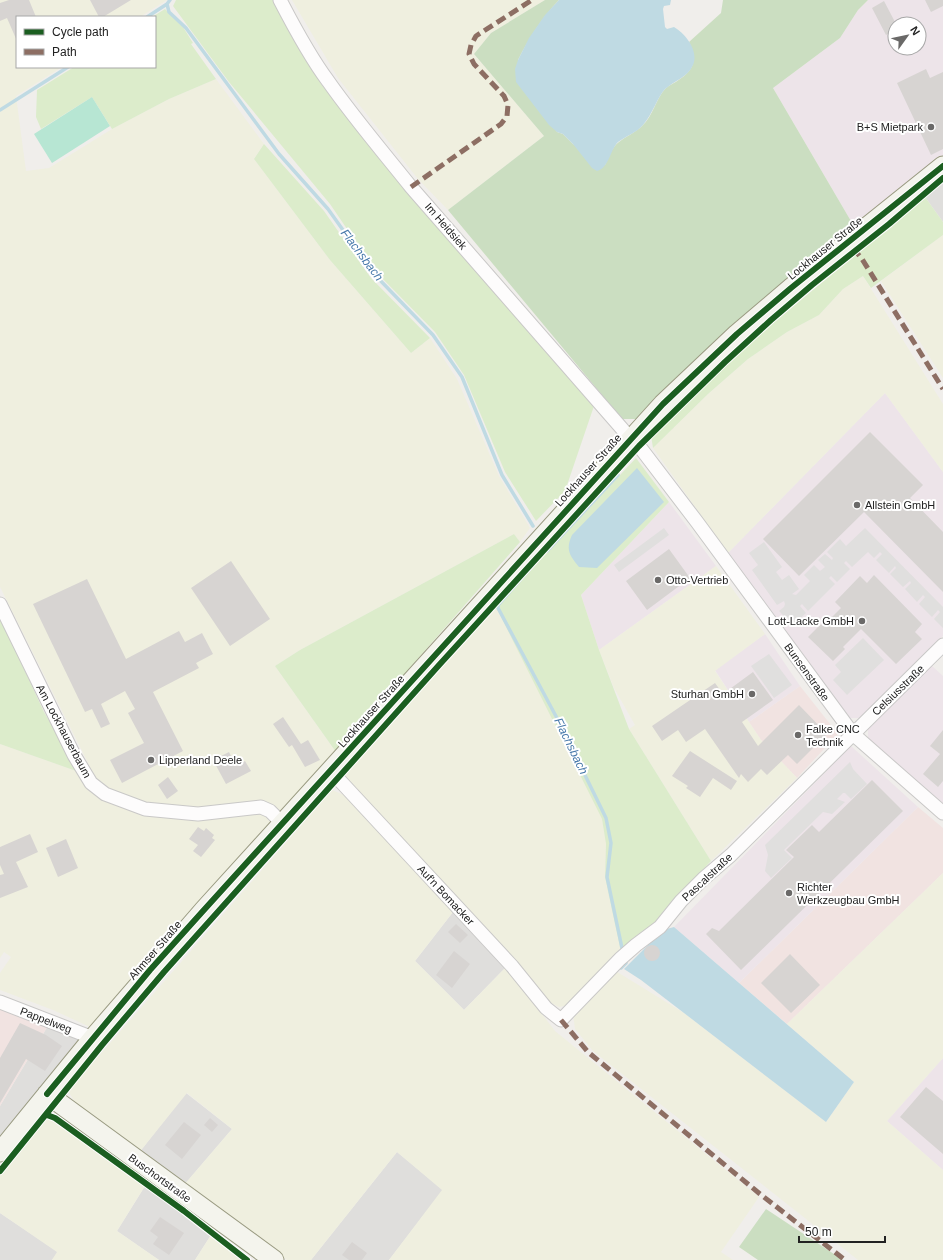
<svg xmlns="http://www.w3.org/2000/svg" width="943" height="1260" font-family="Helvetica,sans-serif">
	<rect width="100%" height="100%" fill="#f0eeeb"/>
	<path fill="#dfdedc" d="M943,182v40l-18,-25z
		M453,912l53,55 -42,43 -49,-49z
		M49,1024l24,10 5,5v7l-78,95v-35z
		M186,1093l46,36 -48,56 -2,21 31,23 -2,6 -16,25h-36l-42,-29 28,-45 10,-19 -17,-13z
		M397,1152l46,38 -54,70h-78z
		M0,1213l58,39 -6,8h-52z"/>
	<path fill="#f1e3e1" d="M800,686l38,48 -41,44 -36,-38 -12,-18z
		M918,807l25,21v45l-156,151 -48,-41z
		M0,1006l49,18 -49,82z"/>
	<path fill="#ede4e9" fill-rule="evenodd" d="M868,0h75v157l-88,71 -82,-140 67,-50 18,-28zM895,24h24v24h-24z
		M885,393l58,79v164l-82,82h-12l-28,-35 -93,-130z
		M669,502l47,64 -117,84 -18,-55z
		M765,634l35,52 -51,36 -34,-52z
		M931,665l12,11v130l-75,-67v-13z
		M851,746l67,61 -179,176 -65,-56z
		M943,1058v112l-56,-49z"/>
	<path fill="#efefdf" d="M0,0h167l-27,17h-123v50h45l-46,29 10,75 23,-3 63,-39 57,-30 47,-20 48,65 -10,15 76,101 81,93 19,-15 27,41 42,97 31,52 -10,14 -6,-8 -214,116 -25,16 61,86 -120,131 -124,145 -39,-18 -53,-20v-17l11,-16 -7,-5 -4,6v-214l79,28 11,-5 -90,-180z
		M292,0h253l-54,33 -17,21 70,82 -96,74 -30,-31 -80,-101z
		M943,235v143l-62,-97z
		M863,276l80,128v68l-58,-79 -157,160 -75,-105 55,-54 40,-35 39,-27 32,-17 24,-26z
		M716,566l49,68 -50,37 46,69 36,38 -86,83 -82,-132 6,-4 -21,-37 -15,-38z
		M496,607l106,212 4,25 -1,33 16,75 -52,53 -10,2 -10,-5 -207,-227z
		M332,790l17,7 104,115 -38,49 49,49 42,-43 49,64 204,166 -38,55 12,8h-344l53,-70 -45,-38 -86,108h-24l-103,-75 48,-56 -45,-36 -49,61 -59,-45 -11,-18z
		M943,873v185l-56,63 56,49v90h-85l-265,-209 -18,-22 -2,-15 41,-44 70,43 142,109 28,-40 -67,-58z
		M47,1117l6,1 92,68 -28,45 42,29h-107l5,-8 -57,-39v-40z
		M211,1235l34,25h-50z"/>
	<path fill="#dceccb" d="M176,0h97l27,49 22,36 53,69 219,252 -29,85 -29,30 -31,-49 -41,-97 -29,-43 -58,-59 -47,-69 -101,-122 -56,-76z
		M165,9l18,18 10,16 -2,1 25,35 -47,20 -57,30 -20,-32 -51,32 -5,-12 1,-27 37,-23h81v-50h-3z
		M264,144l60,67 47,67 59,60 -19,15 -81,-93 -76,-101z
		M925,197l18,25v13l-72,53 -8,-12 -20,13 -24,26 -32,17 -39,27 -40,35 -55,54 -3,-19 69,-66 59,-44z
		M636,458l33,44 -88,93 18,55 30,79 82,132 -42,45 -13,20 -35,26 -16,-75 1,-33 -4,-25 -106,-212z
		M514,534l6,8 -184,210 -61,-86 25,-16z
		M0,617l44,95 35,60 -79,-28z"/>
	<path fill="#cbdec1" d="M545,0h14c-17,18 -30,38 -41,60l39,72 6,2 10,10 32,21c4,-8 7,-18 14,-23 7,-6 16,-9 23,-16 11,-10 14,-27 23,-37 4,-4 10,-6 15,-10 15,-10 17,-21 9,-37l32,-29 2,-13h145l-10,10 -18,28 -67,50 82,140 -216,191h-17l-174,-209 96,-74 -70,-82 17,-21z
		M766,1209l77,51h-85l-19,-13z"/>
	<path fill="#b7e6d3" d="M92,97l18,29 -58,37 -18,-29z"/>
	<path fill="#e0dfde" d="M664,528l5,7 -50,37 -5,-7z
		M865,528l78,79v21l-9,-9 6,-7 -2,-2 -6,7 -13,-13 6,-7 -2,-2 -6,7 -12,-13 6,-6 -1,-2 -7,6 -13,-13 6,-6 -1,-2 -6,7 -13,-13 6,-6 -2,-2 -6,6 -6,-6 -16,15 -6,-6 -2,2 6,6 -13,13 -6,-6 -2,2 6,6 -27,27 -6,-7 -2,2 6,7 -13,12 -14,-14 5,-4 1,-3 -1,-3 -7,4 -25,-35 6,-5 -9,-12 15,-11 18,25 -6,5 6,8 7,-5 10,14 -7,5 4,1 14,-14 -6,-6 10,-10 6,6 5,-4 -7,-7 7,-6 7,6 1,-2 -6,-6 13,-13 6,7z
		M863,638l21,22 -37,35 -14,-15 8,-8 -6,-7z
		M769,654l23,31 -18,13 -23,-32z
		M850,762l3,7 14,15 -16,15 -6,-6h-2l-6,6 8,3 -13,12 -9,-2 -39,38 8,8 -21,20 -6,-7 3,-16 -3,-10z"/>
	<path fill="#bfdae3" d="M559,0h112l-1,5 -6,1 -1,3 2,18 2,2 7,-2c12,7 25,24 19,38 -5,12 -19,16 -28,24 -7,7 -13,26 -22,36 -7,8 -17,11 -25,17 -8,8 -9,26 -21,29l-5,-3 -19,-24 -10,-10 -6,-2 -8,-7 -33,-43 -1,-13 3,-9 11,-22 16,-23z
		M637,468l27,34 -67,66 -18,-1c-9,-11 -14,-17 -7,-32z
		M674,927l180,155 -28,40 -185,-142 -17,-11 39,-39z"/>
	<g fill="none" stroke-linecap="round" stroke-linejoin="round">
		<path stroke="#bfdae3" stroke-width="3.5" d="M170,0l-3,4 2,8 17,16 93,126 49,55 47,66 58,60 29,42 40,98 31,51
			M147,17l20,-13
			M0,110l68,-43
			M547,551l71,-76
			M534,564l-36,41v3l60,112 48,98 5,25 -4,34 15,71
			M621,968l5,-5v-2"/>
	</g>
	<path fill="#d7d4d2" d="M9,0h20l7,17h-19v24l-10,-23 -7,3v-18z
		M90,0h41l-28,17h-4z
		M925,0h18v6l-12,6z
		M884,1l11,21v8l-9,5 -14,-27z
		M926,69l4,9 13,-6v77l-12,6 -34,-72z
		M870,432l53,53 -13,13 33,34v60l-79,-80 -65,64 -36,-37z
		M669,549l21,29 -43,32 -21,-29z
		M231,561l39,58 -40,27 -39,-58z
		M874,575l48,49 -7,8 7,7 -26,25 -35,-35 -18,18 2,2 -12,12 -25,-24 13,-13 2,2 18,-18 -6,-6 25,-26 7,7z
		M87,579l39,80 53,-28 6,11 17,-9 11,21 -17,9 3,5 -46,24 30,59 -61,32 -12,-23 34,-17 -16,-30 7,-4 -10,-18 -24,13 9,20 -9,4 -9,-19 -7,3 -52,-108z
		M753,672l20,28 -31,22 16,24 41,-41 28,29 -30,30 -9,-9 -21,20 -6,-6 -13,13 -7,-8 -2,4 -34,-49 -19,13 -8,-12 -16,11 -10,-15 63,-43 8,11z
		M283,717l18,27 7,-4 12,20 -15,7 -13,-22 -3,2 -16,-23z
		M943,730v51l-5,6 -15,-13 17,-20 -10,-8z
		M690,751l47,30 -6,9 -18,-12 -13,19 -14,-9 2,-2 -16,-10z
		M229,752l7,14 9,-5 6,10 -25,13 -13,-24z
		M168,777l10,14 -11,8 -9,-14z
		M872,780l31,31 -162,159 -35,-36 6,-6 7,3 75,-74 -8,-7 26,-25 7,7z
		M198,827l6,4 2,-3 8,7 -2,3 3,2 -14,17 -8,-6 5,-6 -9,-6z
		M30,834l8,18 -22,10 12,25 -28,11v-23l4,-1 -4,-9v-18z
		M66,839l12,29 -20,9 -12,-29z
		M456,924l12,11 -8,8 -12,-11z
		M644 953a8 8 0 1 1 16 0a8 8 0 1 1-16 0Z
		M454,951l16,13 -18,24 -16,-13z
		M790,954l30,31 -29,28 -30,-30z
		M20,1023l26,12 16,11 -17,25 -19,-12 -26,44v-45z
		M926,1087l17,14v53l-43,-37z
		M210,1118l8,7 -6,7 -8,-7z
		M184,1122l17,13 -19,24 -17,-14z
		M160,1217l24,16 -15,22 -16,-11 5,-7 -8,-6z
		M352,1242l15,11 -5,7h-13l-7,-5z"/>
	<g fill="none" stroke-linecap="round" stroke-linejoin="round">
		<defs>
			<path id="street" d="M280,0c14,27 30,57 48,81 26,37 55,71 83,106l220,252 8,7 58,76 156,212 90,79
				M0,604l74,151 17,28 14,11 40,15 53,5 63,-7 9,4 12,12
				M330,770l182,196 34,42 15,12 59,-61 16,-14 24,-18 21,-26 22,-22 28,-24 212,-210
				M0,1002l93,36"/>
			<path id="secondary" d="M47,1094l227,166
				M0,1152l93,-114 110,-127 460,-507 74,-70 54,-46 152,-122"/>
		</defs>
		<use href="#street" stroke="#c9c8c7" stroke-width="15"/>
		<use href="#secondary" stroke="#999a81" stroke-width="21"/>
		<use href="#street" stroke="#fdfcfc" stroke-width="13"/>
		<use href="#secondary" stroke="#f4f4ed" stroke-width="19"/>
		<path stroke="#8d6e63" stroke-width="5" stroke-dasharray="10 5" stroke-linecap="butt" d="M411,187l90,-63 6,-8 1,-11 -4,-9 -30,-32 -5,-10 2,-9 5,-9 56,-36
			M853,248l9,11 81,130
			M561,1020l27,32 172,142 85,66"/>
		<defs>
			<path id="cycleway" d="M47,1094l103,-124 53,-59 460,-507 74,-70 54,-46 152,-122
				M47,1115l8,3 129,93 63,49
				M0,1171l102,-126 62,-73 276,-308 199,-218 86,-84 46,-42 41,-35 77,-61 54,-46"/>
		</defs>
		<use href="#cycleway" stroke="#fff" stroke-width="8"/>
		<use href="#cycleway" stroke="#1b5e20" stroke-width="6"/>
	</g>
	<g fill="#6a6968" stroke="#fff" stroke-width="1.5">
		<circle cx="931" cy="127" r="4"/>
		<circle cx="857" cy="505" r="4"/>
		<circle cx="658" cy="580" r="4"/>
		<circle cx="862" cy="621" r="4"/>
		<circle cx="752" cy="694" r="4"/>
		<circle cx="798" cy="735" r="4"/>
		<circle cx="151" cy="760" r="4"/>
		<circle cx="789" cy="893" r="4"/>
	</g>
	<g text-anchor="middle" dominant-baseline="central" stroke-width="4" stroke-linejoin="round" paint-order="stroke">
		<g font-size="11" fill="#222" stroke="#fff" text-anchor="start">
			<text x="923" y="127" text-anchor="end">B+S Mietpark</text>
			<text x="865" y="505">Allstein GmbH</text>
			<text x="666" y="580">Otto-Vertrieb</text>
			<text x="854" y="621" text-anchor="end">Lott-Lacke GmbH</text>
			<text x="744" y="694" text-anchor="end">Sturhan GmbH</text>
			<text x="806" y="729">Falke CNC<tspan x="806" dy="13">Technik</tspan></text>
			<text x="159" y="760">Lipperland Deele</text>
			<text x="797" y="887">Richter<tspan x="797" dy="13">Werkzeugbau GmbH</tspan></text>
		</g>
		<g font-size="11" fill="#222" stroke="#fff">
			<text transform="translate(446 226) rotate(49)">Im Heidsiek</text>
			<text transform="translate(825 248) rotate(-39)">Lockhauser Straße</text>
			<text transform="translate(588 470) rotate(-48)">Lockhauser Straße</text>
			<text transform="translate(807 672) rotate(54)">Bunsenstraße</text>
			<text transform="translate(898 690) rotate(-44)">Celsiusstraße</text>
			<text transform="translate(371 711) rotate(-48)">Lockhauser Straße</text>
			<text transform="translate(64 731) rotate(62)">Am Lockhauserbaum</text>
			<text transform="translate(707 877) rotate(-43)">Pascalstraße</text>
			<text transform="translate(446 895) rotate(47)">Auf'n Bomacker</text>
			<text transform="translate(155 950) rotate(-49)">Ahmser Straße</text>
			<text transform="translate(46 1020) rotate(21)">Pappelweg</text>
			<text transform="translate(160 1178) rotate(36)">Buschortstraße</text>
		</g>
		<g font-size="12" font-style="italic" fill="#497aab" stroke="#fff">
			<text transform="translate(362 255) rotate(53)">Flachsbach</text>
			<text transform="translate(571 746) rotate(64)">Flachsbach</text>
		</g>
	</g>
	<rect x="16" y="16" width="140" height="52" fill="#ffffff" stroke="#a7a7a7"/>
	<rect x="24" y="29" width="20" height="6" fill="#1b5e20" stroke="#a7a7a7"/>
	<text x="52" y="36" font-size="12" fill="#222222">Cycle path</text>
	<rect x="24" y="49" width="20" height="6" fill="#8d6e63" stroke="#a7a7a7"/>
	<text x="52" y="56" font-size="12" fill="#222222">Path</text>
	<g transform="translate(907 36) rotate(57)"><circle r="19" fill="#ffffff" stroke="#a7a7a7"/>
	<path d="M0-3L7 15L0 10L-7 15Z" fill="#6a6968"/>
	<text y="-6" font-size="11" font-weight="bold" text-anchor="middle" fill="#222222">N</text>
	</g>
	<path d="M799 1236v6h86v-6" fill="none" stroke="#222222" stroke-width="2"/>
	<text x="805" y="1236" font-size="12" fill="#222222" stroke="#ffffff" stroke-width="3" paint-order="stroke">50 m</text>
</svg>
